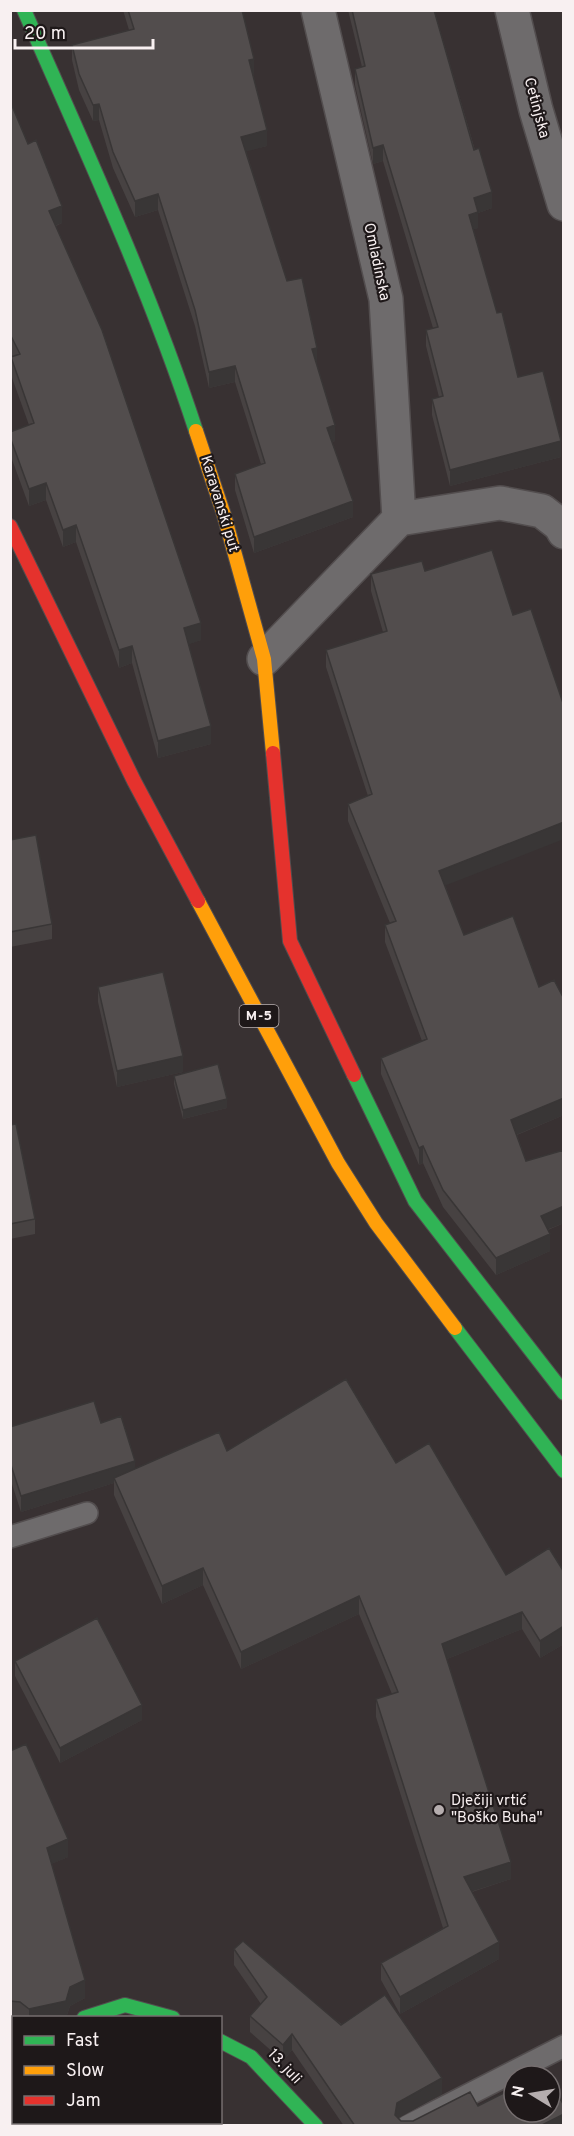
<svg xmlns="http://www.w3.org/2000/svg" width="574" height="2136" font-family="Overpass,sans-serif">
	<rect width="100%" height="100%" fill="#383132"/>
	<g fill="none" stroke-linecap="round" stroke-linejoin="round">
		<defs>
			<path id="lane" d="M10,1537l77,-24
				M407,2126l157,-80"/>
			<path id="street" d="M318,10l68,289 13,220
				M512,10l24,100 28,94
				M264,659l135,-140 101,-16 42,8 18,14 4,7"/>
			<path id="fast" d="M24,10c61,139 125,277 172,421
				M354,1075l61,126 149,192
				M455,1328l109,143
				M84,2018l41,-13 48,13
				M220,2041l31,16 65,69"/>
			<path id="slow" d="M196,431l28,84 40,144 9,94
				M198,901l140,262 38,60 79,105
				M10,2039l4,-1"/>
			<path id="jam" d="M10,526l124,255 64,120
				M273,753l17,188 64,134"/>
		</defs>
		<use href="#lane" stroke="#524d4e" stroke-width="24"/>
		<use href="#street" stroke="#524d4e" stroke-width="36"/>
		<use href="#fast" stroke="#524d4e" stroke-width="16"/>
		<use href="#slow" stroke="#524d4e" stroke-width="16"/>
		<use href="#jam" stroke="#524d4e" stroke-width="16"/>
		<use href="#lane" stroke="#6e6b6c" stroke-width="21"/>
		<use href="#street" stroke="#6e6b6c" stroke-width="33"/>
		<use href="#fast" stroke="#30b455" stroke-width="14"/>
		<use href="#slow" stroke="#ff9f0a" stroke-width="14"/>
		<use href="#jam" stroke="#e5322d" stroke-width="14"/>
	</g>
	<path fill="#474242" d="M123,10h119l12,65h-1l14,71 -21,5 41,130 30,82 -1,1 19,77 -3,1 21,75 -99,36 -19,-63v-16l26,-10 -26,-82 -26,6 -14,-62 -37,-116 -23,7 -22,-49 -14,-48 -6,1 -14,-31 -7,-30v-15l57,-15z
		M348,10h86l58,198 -14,5v15l-5,1 24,84 21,64 43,80 -111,29 -18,-71v-16l7,-2 -13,-51v-16l7,-2 -50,-167 -10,3 -18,-79v-16l7,-2z
		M10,101l52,122 -6,3 145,414 -13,4 23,100 -53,14 -26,-95 -13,5 -43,-126 -13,5 -17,-47 -17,6 -19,-52v-22l19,-7 -18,-50v-18h2l-3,-6z
		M422,561l23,324 19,50 75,52 25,12v116l-47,20 9,26 38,-11v73l-16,7 2,21 -54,24 -53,-68 -20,-44 -4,2 -38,-91v-16l41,-17 -37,-99v-17l5,-2 -42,-102v-17l20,-8 -42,-129v-17l57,-18 -12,-41v-17z
		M10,840l42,84v15l-42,8z
		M98,987l85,85 -66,15 -19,-85z
		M174,1076l53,32 -44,11 -9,-35z
		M10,1125l25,94v15l-25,5z
		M101,1423l34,46 92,-18 169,12 110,112 58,-3v72l-24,14 -18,-29 -75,30 64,220 -39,13 27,67 -99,55 -19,-34v-17l62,-35 -67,-211v-18l16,-5 -33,-80 -118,55 -38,-84 -41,19 -48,-109v-12l-93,29 -11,-34v-51z
		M15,1661l127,59 -82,43 -45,-87z
		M10,1751l58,106 -17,7 34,134 -15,8 -4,12h-52v2h-4z
		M234,1949l208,145 -44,24 3,3h12l65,-15 86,20h-220l-52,-76 -9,11 -33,-29v-16l11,-12 -27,-39z"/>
	<path fill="#393636" d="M254,59v16l-5,1v-16z
		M99,104v16l-6,1v-16z
		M267,130v16l-26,7v-16z
		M383,145v16l-10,3v-16z
		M492,192v16l-14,5v15l-9,3v-16l5,-17z
		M158,194v16l-23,7v-16z
		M62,206v17l-13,5v-17z
		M317,348v15l-5,2v-16z
		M235,366v16l-26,6v-16z
		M335,425v16l-8,3v-16z
		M561,441v16l-111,29v-16z
		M46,483v17l-17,6v-17z
		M353,501v16l-99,36v-16z
		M76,525v17l-13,5v-17z
		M201,623v17l-17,6v-18z
		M132,646v17l-13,5v-18z
		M211,726v18l-53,14v-17z
		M564,822v17l-125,49v-17z
		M183,1056v16l-66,15v-16z
		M564,1098v17l-53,22v-17z
		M227,1099v9l-44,11v-9z
		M423,1146v17l-4,2v-17z
		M564,1206v17l-23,9v-16z
		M550,1234v17l-54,24v-17z
		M135,1461v15l-21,2v5l-93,29v-16z
		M203,1568v17l-41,19v-18z
		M359,1596v18l-118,55v-17z
		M522,1612v17l-80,32v-17z
		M564,1626v18l-24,14v-17z
		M142,1705v15l-82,43v-15z
		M68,1839v18l-21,9v-18z
		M511,1862v17l-47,15v-17z
		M499,1942v17l-99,55v-17z
		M85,1980v18l-15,8 -4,12h-37v-9z
		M292,2034v16l-9,11v-16z
		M442,2078v16l-45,25 -2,-4 2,-12z
		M564,2114v12h-24z
		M56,2122h62l-10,4h-62z"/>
	<path fill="#524d4d" stroke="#393636" stroke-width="1.5" d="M128,10h114l12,49 -5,1 18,70 -26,7 46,144 15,-3 15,70 -5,1 23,76 -8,3 26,73 -99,36 -19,-63 30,-11 -30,-97 -26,6 -14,-62 -37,-116 -23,7 -22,-49 -14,-48 -6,1 -14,-31 -7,-29 62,-16z
		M352,10h82l40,140 5,-2 13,44 -18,6 4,14 -9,3 28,98 5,-1 16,65 25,-6 18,70 -111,29 -18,-71 11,-3 -17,-66 12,-3 -55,-182 -10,3 -18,-79 10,-3z
		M10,101l18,43 8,-4 26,66 -13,5 53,119 99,293 -17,5 27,98 -53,15 -26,-95 -13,4 -43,-125 -13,5 -17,-47 -17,6 -19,-52v-5l24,-9 -23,-66 9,-3 -10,-20z
		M492,550l21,65 18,-6 33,97v116l-125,49 25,64 49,-19 26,71 15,-7 10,19v99l-53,22 15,41 38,-11v56l-23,10 9,18 -54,24 -53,-68 -20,-44 -4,2 -38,-90 46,-19 -42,-114 11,-4 -48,-117 24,-10 -46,-144 61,-19 -16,-57 51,-13 3,10z
		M36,835l16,89 -42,8v-92z
		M163,972l20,84 -66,15 -19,-84z
		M218,1064l9,35 -44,11 -9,-34z
		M16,1124l19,95 -25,5v-99z
		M346,1379l50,84 33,-20 77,132 43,-27 15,24v54l-24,15 -18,-29 -80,32 69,218 -47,15 35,65 -99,55 -19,-34 67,-37 -72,-227 22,-7 -39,-96 -118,56 -38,-84 -41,18 -48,-108 105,-46 8,19z
		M94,1401l7,22 20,-7 14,45 -114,35 -11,-34v-35z
		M97,1618l45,87 -82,43 -45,-87z
		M26,1744l42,95 -21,9 38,132 -15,7 -4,14 -37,8 -9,-7 -10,-1v-250z
		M243,1941l98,84 44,-30 57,83 -45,25 -2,12 6,6h12l57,-29 8,14 36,-18v24h36v-33l14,27v8l-24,12h-185l-63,-92 -9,11 -33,-29 17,-19 -33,-48z
		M14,2059v63h42l-10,4h-36v-66z
		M547,2072l2,4h-9z"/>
	<circle fill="#b5adae" stroke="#1e1819" stroke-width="2" cx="439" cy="1810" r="6"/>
	<g text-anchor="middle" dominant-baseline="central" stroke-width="4.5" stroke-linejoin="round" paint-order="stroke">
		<rect fill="#1e1819" stroke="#b7afb0" stroke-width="1.5" x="239.5" y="1005" width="39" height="22" rx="4.5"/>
		<g font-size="14" font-weight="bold" fill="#f8f0f1">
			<text x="259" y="1016">M-5</text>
		</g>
		<g font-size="15" fill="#f8f0f1" stroke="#1e1819">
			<text transform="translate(536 108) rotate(75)">Cetinjska</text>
			<text transform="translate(376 262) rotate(78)">Omladinska</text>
			<text transform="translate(219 504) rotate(73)">Karavanski put</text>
			<text transform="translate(284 2067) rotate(47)">13. juli</text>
		</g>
		<g font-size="15" fill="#f8f0f1" stroke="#1e1819" text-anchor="start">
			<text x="451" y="1801">Dječiji vrtić<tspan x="451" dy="17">"Boško Buha"</tspan></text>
		</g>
	</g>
	<rect width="574" height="2136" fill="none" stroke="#f8f0f1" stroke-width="24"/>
	<rect x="12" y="2016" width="210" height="108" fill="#1e1819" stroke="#756e6f" stroke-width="1.5"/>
	<rect x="24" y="2036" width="30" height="9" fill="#30b455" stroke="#756e6f" stroke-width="1.5"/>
	<text x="66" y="2046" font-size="18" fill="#f8f0f1">Fast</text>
	<rect x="24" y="2066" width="30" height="9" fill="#ff9f0a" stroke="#756e6f" stroke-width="1.5"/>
	<text x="66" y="2076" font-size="18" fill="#f8f0f1">Slow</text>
	<rect x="24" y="2096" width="30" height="9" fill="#e5322d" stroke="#756e6f" stroke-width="1.5"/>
	<text x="66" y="2106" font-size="18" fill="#f8f0f1">Jam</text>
	<g transform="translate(532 2094) rotate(281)"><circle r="28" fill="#1e1819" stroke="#756e6f" stroke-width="1.5"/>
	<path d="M0-4.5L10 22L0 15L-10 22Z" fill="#b5adae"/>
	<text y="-9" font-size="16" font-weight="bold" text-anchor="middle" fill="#f8f0f1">N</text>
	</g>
	<path d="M15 39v9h138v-9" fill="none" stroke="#f8f0f1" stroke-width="3"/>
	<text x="24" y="39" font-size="18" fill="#f8f0f1" stroke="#1e1819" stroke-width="4.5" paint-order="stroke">20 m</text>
</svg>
